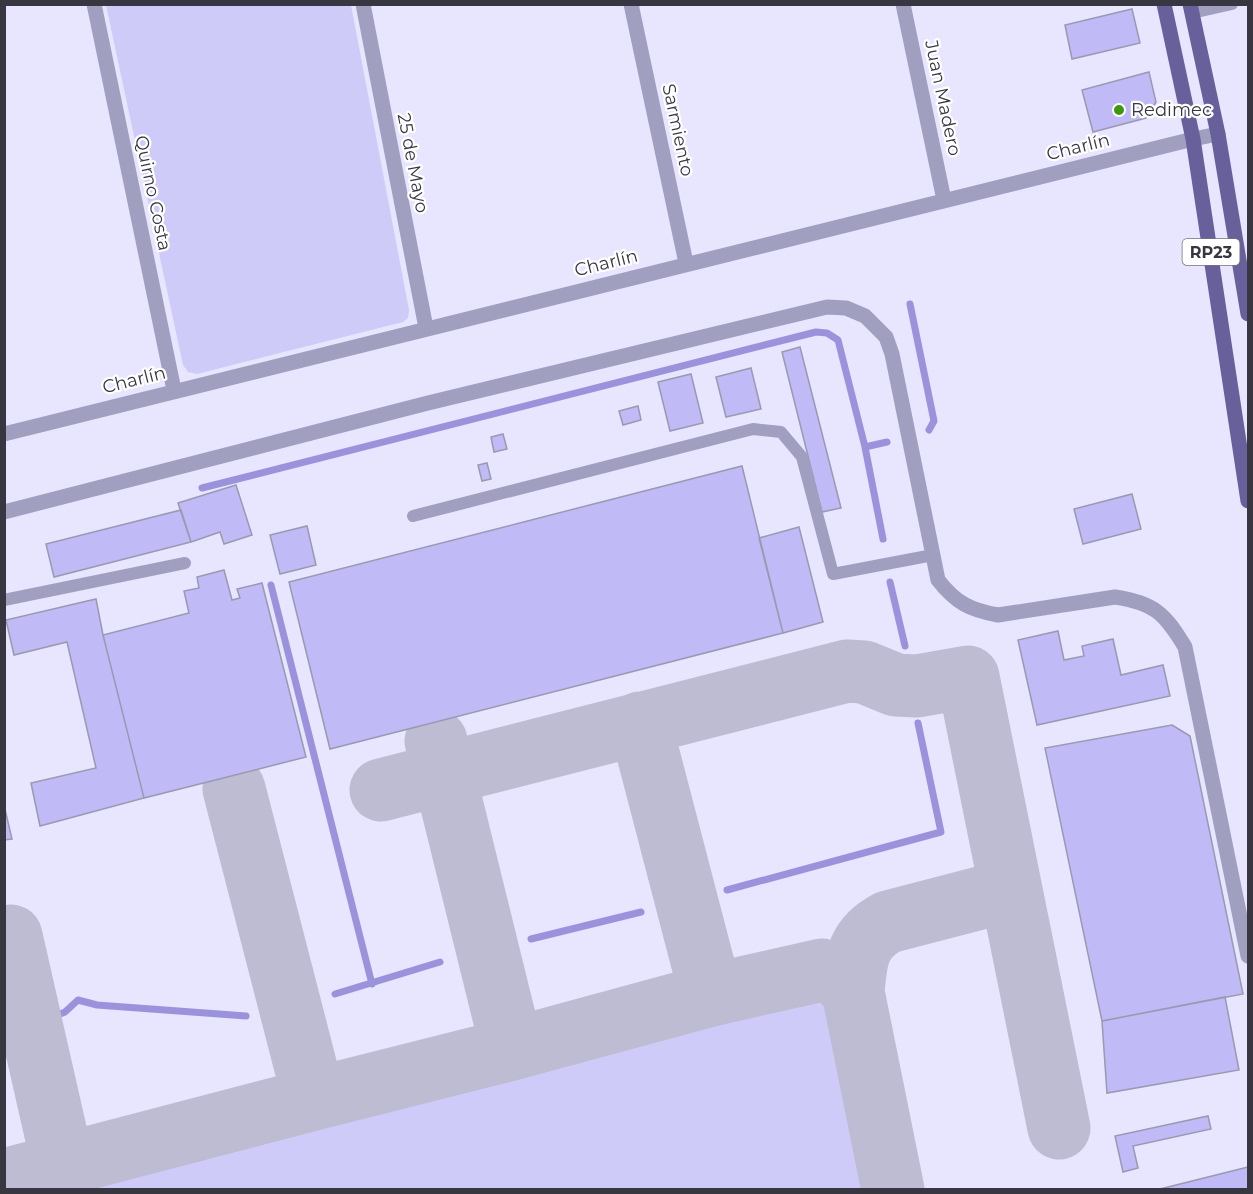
<svg xmlns="http://www.w3.org/2000/svg" width="1253" height="1194" font-family="Montserrat,sans-serif">
	<rect width="100%" height="100%" fill="#e7e5ff"/>
	<path fill="#cfcbf8" d="M106,5h245l58,305 -1,8 -5,4 -206,52 -9,-2 -5,-7z
		M802,1000c20,0 21,4 33,19l33,170h-797z"/>
	<g fill="none" stroke-linecap="round" stroke-linejoin="round">
		<path stroke="#9b92dc" stroke-width="7" d="M910,304l24,117 -5,9
			M865,447l22,-5
			M202,488l614,-156 11,1 11,7 27,107 18,92
			M890,582l15,64
			M271,585l101,399
			M727,890l214,-58 -23,-109
			M531,939l110,-27
			M335,994l105,-32
			M50,1018l15,-6 13,-12 19,5 149,11
			M4,1031l13,-3"/>
		<path stroke="#bebcd3" stroke-width="63" d="M640,723l71,272
			M436,741l76,308
			M234,789l80,310
			M381,790l466,-119 17,1 32,13 21,1 51,-9 91,451
			M11,936l52,229
			M4,1180l310,-81 198,-50 199,-54 111,-25c16,5 21,10 31,22
			M893,1190l-40,-198c3,-32 3,-53 35,-70l123,-32"/>
	</g>
	<path fill="#c0baf7" stroke="#9a99b0" stroke-width="1.5" d="M1132,9l8,34 -68,16 -7,-34z
		M1149,72l7,30 -10,16 -53,14 -11,-42z
		M800,347l41,161 -19,4 -40,-160z
		M751,368l10,41 -35,8 -10,-40z
		M691,374l12,49 -33,8 -12,-49z
		M638,406l3,14 -18,5 -4,-14z
		M503,434l4,15 -13,3 -3,-15z
		M487,463l4,16 -9,2 -4,-16z
		M742,466l41,167 -453,116 -41,-167z
		M236,485l16,50 -28,9 -4,-12 -29,10 -13,-39z
		M1132,494l9,35 -58,15 -9,-35z
		M181,510l10,32 -137,35 -8,-33z
		M307,526l9,39 -36,9 -10,-39z
		M799,527l24,95 -40,11 -24,-95z
		M224,570l8,30 8,-2 -3,-9 25,-6 44,174 -162,41 -41,-163 86,-22 -5,-22 15,-3 -2,-11z
		M96,599l7,36 41,163 -104,28 -9,-43 65,-15 -29,-126 -53,13 -8,-35z
		M1058,631l6,29 20,-4 -2,-10 31,-7 8,36 42,-10 7,31 -133,29 -19,-85z
		M1172,725l18,11 53,258 -141,27 -57,-273z
		M4,805l8,34 -8,1z
		M1225,997l14,73 -132,23 -5,-72z
		M1208,1116l3,13 -78,17 5,22 -15,4 -8,-36z
		M1248,1167v23h-92z"/>
	<g fill="none" stroke-linecap="round" stroke-linejoin="round">
		<path stroke="#a19fc0" stroke-width="12" d="M1192,13l40,-9
			M413,516l340,-87 28,3 21,25 31,117 100,-19
			M4,600l181,-37"/>
		<path stroke="#a19fc0" stroke-width="15" d="M94,4l80,386
			M363,4l63,324
			M631,4l55,259
			M903,4l41,196
			M4,434c396,-102 793,-198 1189,-295l25,-5
			M4,512l424,-109 399,-96 19,1 19,8 21,21 6,17 46,226c18,23 32,30 60,35l117,-18c40,6 50,17 70,50l63,309"/>
		<path stroke="#67609a" stroke-width="15" d="M1164,4l29,135 55,362
			M1190,4l28,130 30,180"/>
	</g>
	<circle fill="#3d9713" stroke="#fff" stroke-width="2" cx="1119" cy="110" r="6"/>
	<g text-anchor="middle" dominant-baseline="central" stroke-width="4.5" stroke-linejoin="round" paint-order="stroke">
		<rect fill="#fff" stroke="#74737a" stroke-width="1.5" x="1182.5" y="239" width="57" height="26" rx="4.5"/>
		<g font-size="16" font-weight="bold" fill="#383741">
			<text x="1211" y="252">RP23</text>
		</g>
		<g font-size="18" fill="#383741" stroke="#fff">
			<text transform="translate(943 98) rotate(78)">Juan Madero</text>
			<text transform="translate(678 130) rotate(78)">Sarmiento</text>
			<text transform="translate(1078 147) rotate(-14)">Charlín</text>
			<text transform="translate(413 163) rotate(79)">25 de Mayo</text>
			<text transform="translate(153 193) rotate(78)">Quirno Costa</text>
			<text transform="translate(606 263) rotate(-14)">Charlín</text>
			<text transform="translate(134 380) rotate(-14)">Charlín</text>
		</g>
		<g font-size="18" fill="#383741" stroke="#fff" text-anchor="start">
			<text x="1131" y="110">Redimec</text>
		</g>
	</g>
	<rect width="1253" height="1194" fill="none" stroke="#383741" stroke-width="12"/>
</svg>
